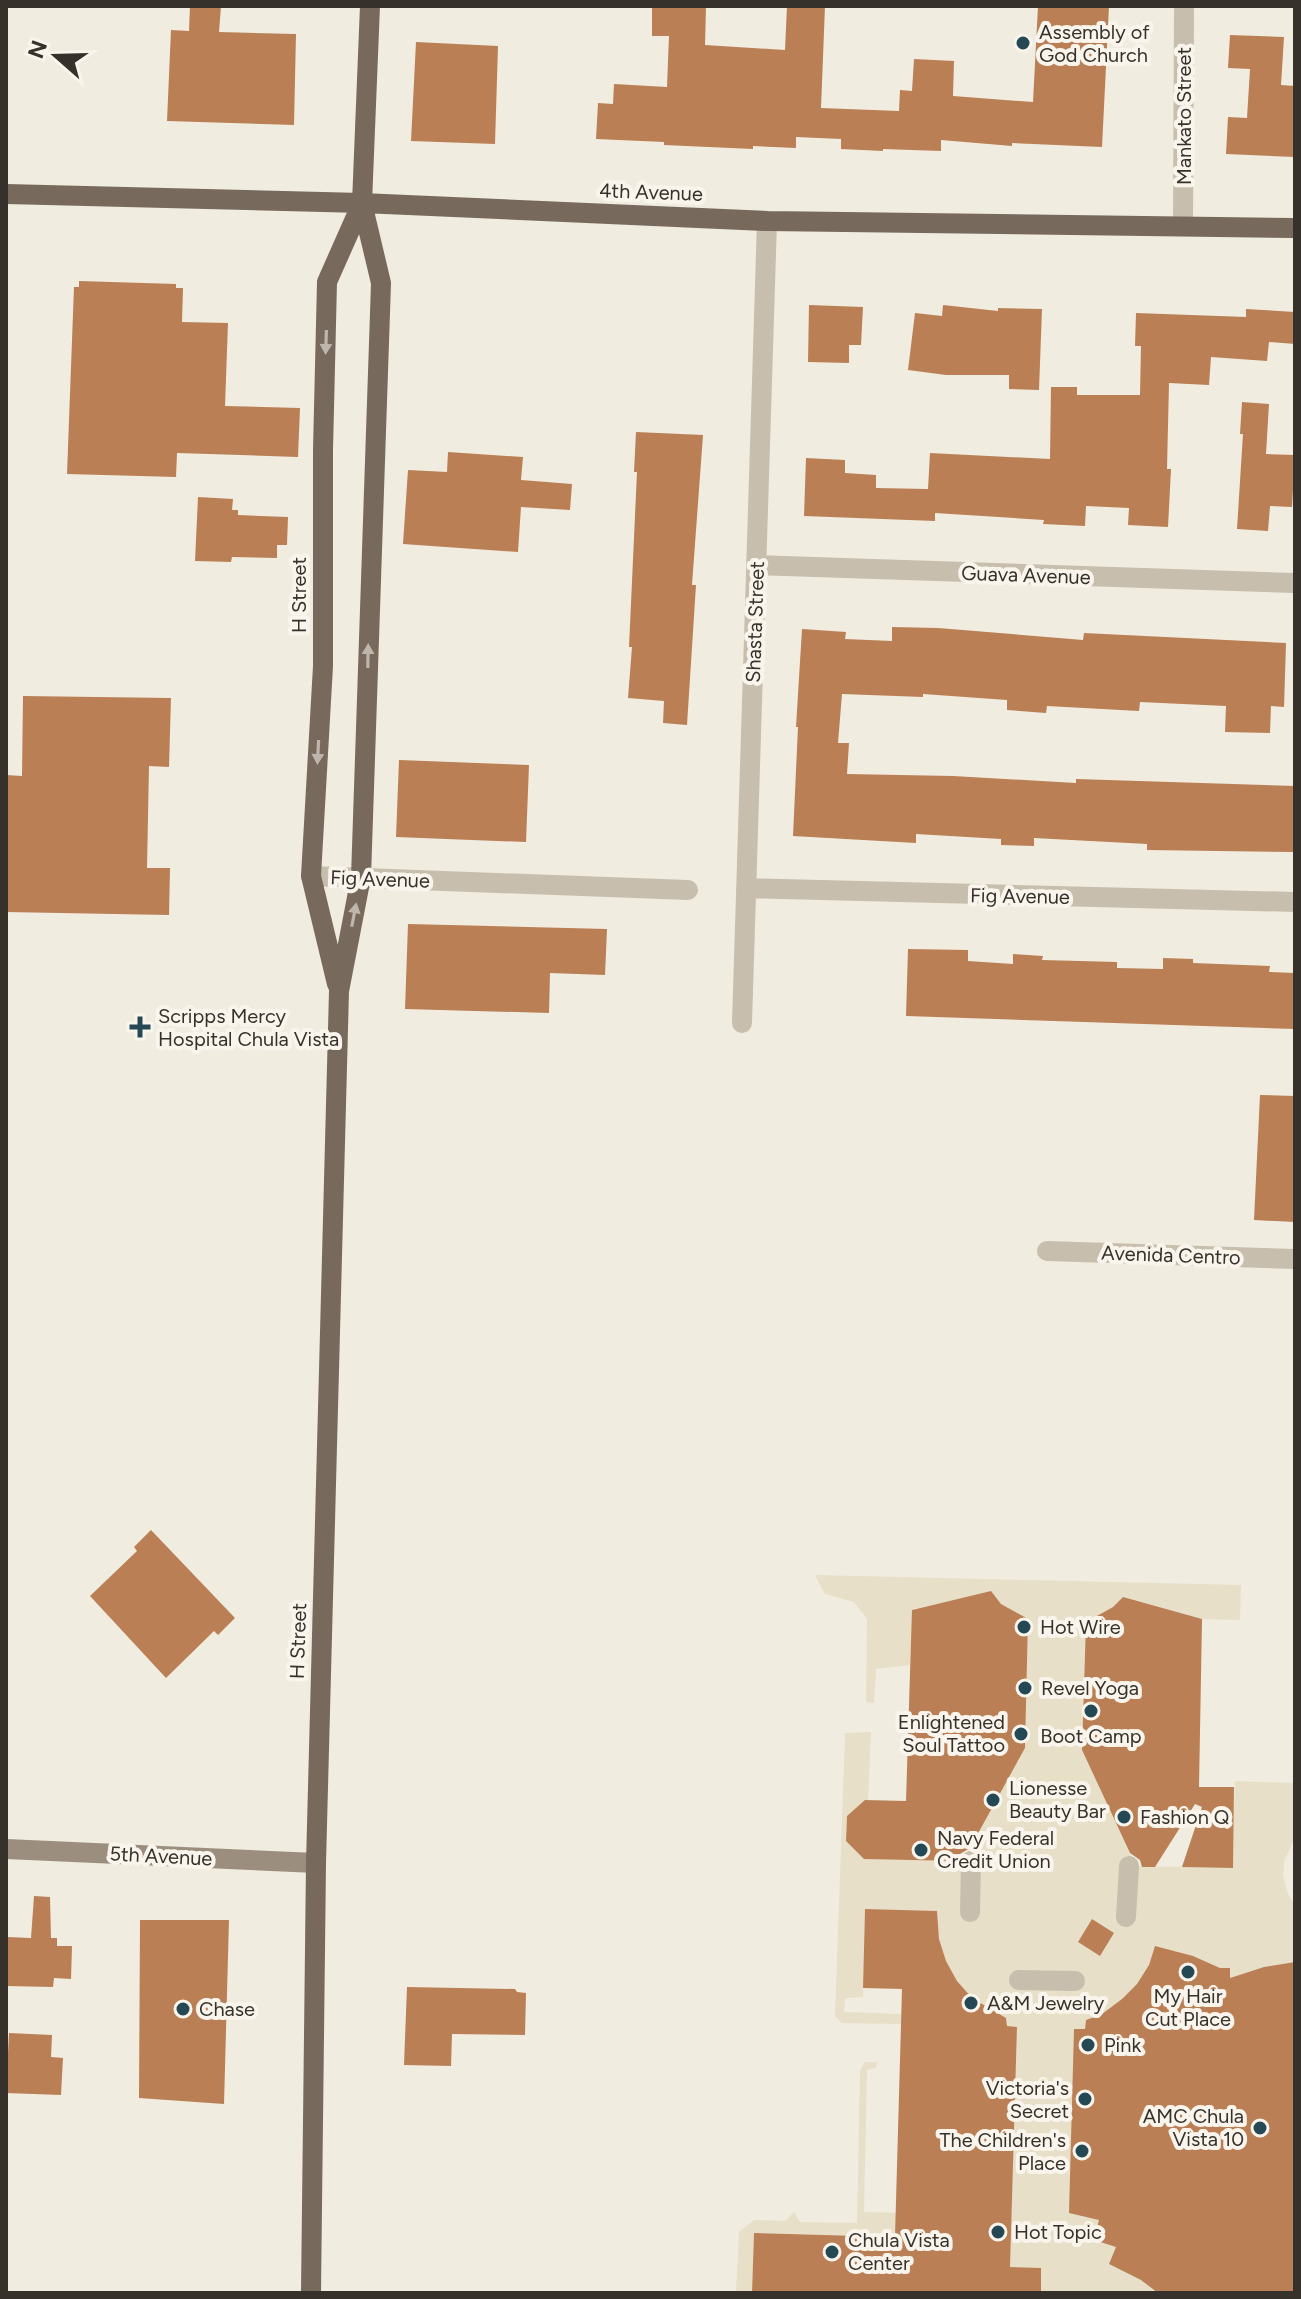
<svg xmlns="http://www.w3.org/2000/svg" width="1301" height="2299" font-family="Figtree,sans-serif">
	<rect width="100%" height="100%" fill="#f1ece0"/>
	<path fill="#e7dfc8" fill-rule="evenodd" d="M815,1575l426,10 -1,35 -38,-1 -79,-22 -10,10 -27,15 -4,128 54,116 96,2 3,-87 60,2v54l-11,25 -1,14 5,18 7,11v57l-31,5 -34,11v-10h-10l-27,-12 -38,-10 -6,19 -12,19 -15,15 -20,15 -16,6 -1,9h-11l-1,70 26,121 17,27 -7,17 32,16 17,13h-117v-25l-29,8 -101,-39 -157,-4 -2,60h-16l3,-61 15,-12 31,1 9,-9 6,10 57,1 3,-152 5,-9h12l-1,6 -9,2 -3,142 69,2 81,-77 3,-110 -10,-1 -1,-8 -34,-20 -15,-17 -11,-20 -7,-22 -2,-28 -72,-2 -2,88 -18,1 -1,14 57,2v10l-59,-1 -7,-7 10,-283 26,-1 -3,68 -21,16 -1,25 19,18 98,2 62,-113 3,-128 -27,-16 -10,-12 -78,17 -3,56 -34,4 -2,34 -8,-1 1,-83 -13,-17 -29,-8zM1092,1919l22,14 -14,23 -22,-14z"/>
	<path fill="#ba7f54" d="M190,6h31l-2,26 77,2 -2,91 -127,-4 4,-91 18,1z
		M652,6h54l-1,39 80,5 2,-44h38l-4,102 78,3 1,-21 12,1 2,-32 40,2 -1,35 80,6 5,-96h71l-7,141 -90,-4v3l-71,-6v11l-58,-2v2l-42,-2v-10l-45,-2v11l-43,-2v3l-89,-4v-3l-68,-3 2,-36 15,1 1,-20 53,3 2,-51h-17z
		M1230,35l54,2 -3,48 14,1v71l-69,-3 2,-37 19,1 3,-49 -22,-1z
		M416,42l82,4 -3,98 -84,-3z
		M79,281l97,3v4h7l-1,34 46,1 -3,83 75,2 -2,49 -121,-4 -1,24 -109,-3 7,-187h5z
		M809,305l54,2 -2,38h-12v18l-41,-1z
		M943,305l55,6v-3l44,1 -3,81 -30,-1v-14h-63l-38,-5 7,-57 27,3z
		M1246,309l49,3v32l-26,-2 -2,19 -56,-4 -2,28 -40,-2 -2,86h4l-3,58 -40,-2 1,-17 -43,-2 -1,20 -42,-2 1,-4 -109,-7v8l-131,-5 2,-58 39,2v13l31,2v13l52,1 2,-36 120,6 1,-72h26v8h63l1,-49h-6l1,-33 110,4z
		M1242,402l27,2 -3,50 29,1 -3,52 -22,-1 -2,25 -31,-2 6,-95h-3z
		M636,432l67,3 -11,150h4l-9,140 -24,-2 1,-22 -36,-3 4,-51h-3l8,-175h-3z
		M448,452l75,5 -2,23 51,4 -2,26 -49,-3 -3,45 -115,-8 5,-74 39,2z
		M198,497l35,2 -1,11h6v5l50,2 -1,28h-10v13l-45,-1 -1,5 -36,-1z
		M892,627l46,1 145,12 1,-7 202,10 -2,64 -13,-1 -1,27 -45,-1 1,-26 -86,-4 -1,9 -92,-5 -1,7 -39,-3v-10l-84,-6v3l-81,-3 -4,49h11l-2,31 106,2 123,7v-4l219,7v66l-148,-2v-6l-113,-6v8l-33,-1v-6l-85,-5v9l-123,-7 5,-109h-2l6,-98 44,3 -1,7 47,2z
		M23,696l148,2 -2,69 -20,-1 -2,102h23l-1,47 -163,-3v-137l16,1z
		M399,760l130,5 -3,77 -130,-5z
		M408,924l199,5 -2,46 -55,-2 -1,40 -144,-4z
		M908,949l60,1v11l45,3v-10l30,2 -1,4 75,2v6l46,1v-11l30,1v4l77,3 -1,6 26,1v56l-389,-13z
		M1260,1095l35,1v126l-41,-2z
		M151,1530l84,88 -17,17 -4,-4 -48,47 -76,-82 47,-45 -3,-4z
		M991,1591l10,13 27,15 -3,129 -55,100 -10,6 -2,7 -94,-2 -18,-18 1,-25 18,-16 41,1 6,-191z
		M1123,1597l79,22 -3,168h35l-1,81 -51,-1 20,-60 -7,-3 -40,63h-13l-2,-7 -10,-7 -48,-103 4,-128 27,-15z
		M34,1896l16,1 1,41h6v8h15l-1,33 -17,-1 -1,9 -47,-1 1,-49 24,1z
		M865,1909l72,2 2,28 7,22 11,20 15,17 34,20 1,8 10,1 -7,240 31,1v25h-289l2,-60 141,4 7,-248 -39,-1z
		M1092,1919l22,14 -14,23 -22,-14z
		M140,1920h89l-5,184 -85,-6z
		M1155,1946l38,10 27,12h10v10l34,-11 31,-5v331h-137l-17,-13 -32,-16 7,-17 -22,-7 5,-20 -30,-7 5,-184h11l1,-9 16,-6 20,-15 15,-15 12,-19z
		M407,1987l108,2 2,3 9,1 -1,42 -73,-1 -1,32 -47,-1z
		M9,2033l43,2 -1,22 12,1 -2,37 -55,-2z"/>
	<g fill="none" stroke-linecap="round" stroke-linejoin="round">
		<path stroke="#c8bead" stroke-width="20" d="M1183,226l1,-220
			M756,565l539,18
			M311,876l377,14
			M746,888l549,14
			M742,1023l25,-802
			M1047,1251l248,8
			M970,1912l1,-51
			M1126,1917l3,-51
			M1019,1980l56,1"/>
		<path stroke="#9c8e7e" stroke-width="20" d="M6,1849l310,14"/>
		<path stroke="#776a5d" stroke-width="20" d="M6,194l356,9 405,18 528,7
			M337,984l-26,-108 12,-210v-216l4,-168 35,-79
			M311,2293l5,-430 23,-872 22,-114 20,-594 -19,-80 8,-197"/>
	</g>
	<defs><path id="oneway-solid" d="M-6-.8H1V-3.2L6.5 0L1 3.2V.8H-6Z" transform="scale(2)"/></defs>
	<g fill="#beb6ac">
		<use href="#oneway-solid" transform="translate(326 342) rotate(92)"/>
		<use href="#oneway-solid" transform="translate(368 656) rotate(-89)"/>
		<use href="#oneway-solid" transform="translate(318 752) rotate(93)"/>
		<use href="#oneway-solid" transform="translate(354 915) rotate(-79)"/>
	</g>
	<g fill="#244955" stroke="#f9f5ec" stroke-width="3">
		<circle cx="1023" cy="43" r="8"/>
		<path d="M136 1015h8v8h8v8h-8v8h-8v-8h-8v-8h8z"/>
		<circle cx="1024" cy="1627" r="8"/>
		<circle cx="1025" cy="1688" r="8"/>
		<circle cx="1091" cy="1711" r="8"/>
		<circle cx="1021" cy="1734" r="8"/>
		<circle cx="993" cy="1800" r="8"/>
		<circle cx="1124" cy="1817" r="8"/>
		<circle cx="921" cy="1850" r="8"/>
		<circle cx="1188" cy="1972" r="8"/>
		<circle cx="971" cy="2003" r="8"/>
		<circle cx="183" cy="2009" r="8"/>
		<circle cx="1088" cy="2045" r="8"/>
		<circle cx="1085" cy="2099" r="8"/>
		<circle cx="1260" cy="2128" r="8"/>
		<circle cx="1082" cy="2151" r="8"/>
		<circle cx="998" cy="2232" r="8"/>
		<circle cx="832" cy="2252" r="8"/>
	</g>
	<g text-anchor="middle" dominant-baseline="central" stroke-width="8" stroke-linejoin="round" paint-order="stroke">
		<g font-size="20" fill="#37312b" stroke="#f9f5ec" text-anchor="start">
			<text x="1039" y="32">Assembly of<tspan x="1039" dy="23">God Church</tspan></text>
			<text x="158" y="1016">Scripps Mercy<tspan x="158" dy="23">Hospital Chula Vista</tspan></text>
			<text x="1040" y="1627">Hot Wire</text>
			<text x="1041" y="1688">Revel Yoga</text>
			<text x="1005" y="1722" text-anchor="end">Enlightened<tspan x="1005" dy="23">Soul Tattoo</tspan></text>
			<text x="1091" y="1736" text-anchor="middle">Boot Camp</text>
			<text x="1009" y="1788">Lionesse<tspan x="1009" dy="23">Beauty Bar</tspan></text>
			<text x="1140" y="1817">Fashion Q</text>
			<text x="937" y="1838">Navy Federal<tspan x="937" dy="23">Credit Union</tspan></text>
			<text x="1188" y="1996" text-anchor="middle">My Hair<tspan x="1188" dy="23">Cut Place</tspan></text>
			<text x="987" y="2003">A&amp;M Jewelry</text>
			<text x="199" y="2009">Chase</text>
			<text x="1104" y="2045">Pink</text>
			<text x="1069" y="2088" text-anchor="end">Victoria's<tspan x="1069" dy="23">Secret</tspan></text>
			<text x="1244" y="2116" text-anchor="end">AMC Chula<tspan x="1244" dy="23">Vista 10</tspan></text>
			<text x="1066" y="2140" text-anchor="end">The Children's<tspan x="1066" dy="23">Place</tspan></text>
			<text x="1014" y="2232">Hot Topic</text>
			<text x="848" y="2240">Chula Vista<tspan x="848" dy="23">Center</tspan></text>
		</g>
		<g font-size="20" fill="#37312b" stroke="#f9f5ec">
			<text transform="translate(1184 116) rotate(-90)">Mankato Street</text>
			<text transform="translate(651 192) rotate(2)">4th Avenue</text>
			<text transform="translate(1026 575) rotate(2)">Guava Avenue</text>
			<text transform="translate(299 595) rotate(-90)">H Street</text>
			<text transform="translate(755 622) rotate(-88)">Shasta Street</text>
			<text transform="translate(380 879) rotate(2)">Fig Avenue</text>
			<text transform="translate(1020 896) rotate(1)">Fig Avenue</text>
			<text transform="translate(1171 1255) rotate(2)">Avenida Centro</text>
			<text transform="translate(298 1641) rotate(-88)">H Street</text>
			<text transform="translate(161 1856) rotate(3)">5th Avenue</text>
		</g>
	</g>
	<rect width="1301" height="2299" fill="none" stroke="#37312b" stroke-width="16"/>
	<g transform="translate(56 56) rotate(290)" stroke="#f9f5ec" stroke-width="6" paint-order="stroke">
	<path d="M0-6L14 30L0 20L-14 30Z" fill="#37312b"/>
	<text y="-12" font-size="22" font-weight="bold" text-anchor="middle" fill="#37312b">N</text>
	</g>
</svg>
